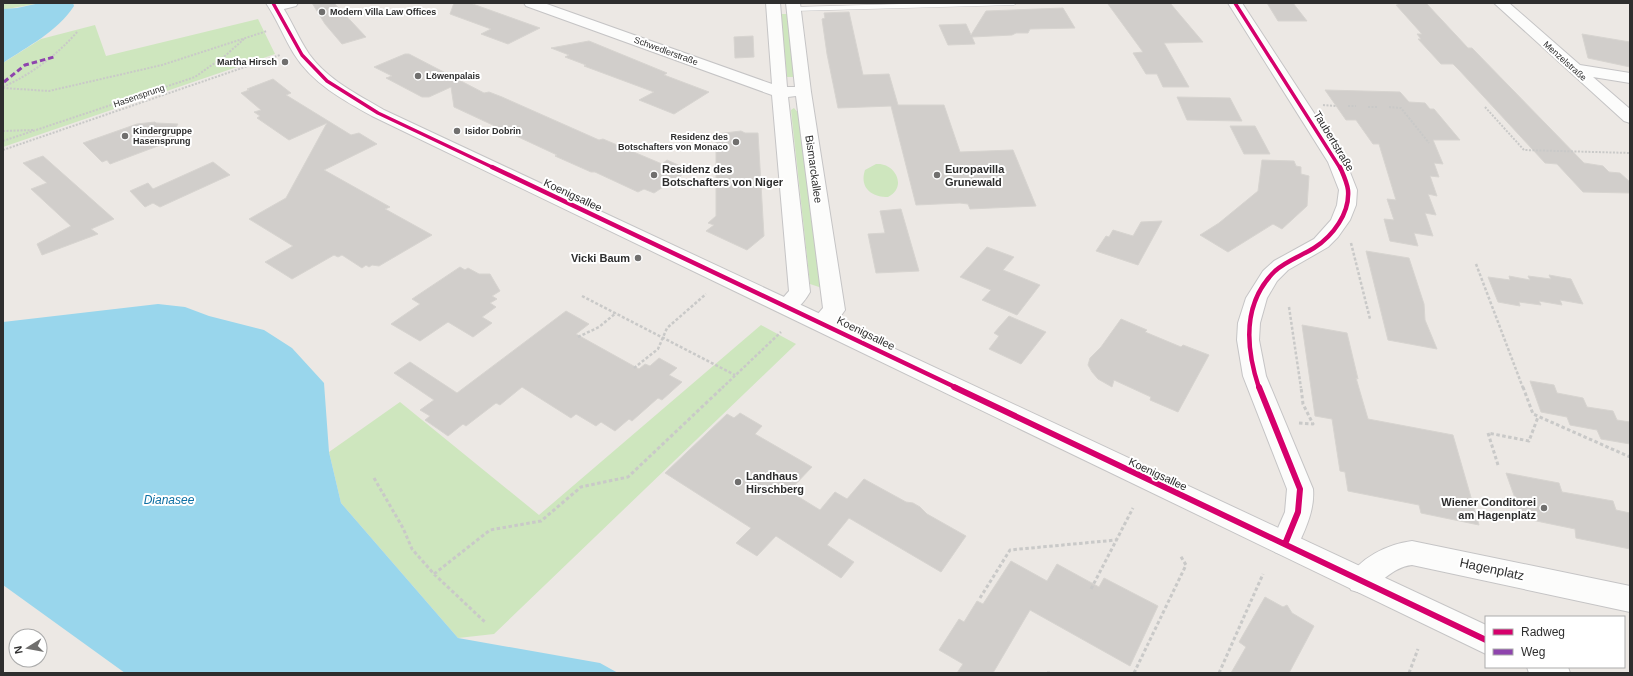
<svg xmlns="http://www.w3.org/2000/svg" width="1633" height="676" font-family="Arial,sans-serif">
	<rect width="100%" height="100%" fill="#ece8e4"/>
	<path fill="#cee6be" d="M3,3h37l-33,6h-4z
		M781,14h7l8,63h-9z
		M258,19l17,35 -272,93v-84l38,-24 54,-14 11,31z
		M794,108l5,6 23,174 -12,-4 -19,-174z
		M876,164c19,-2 32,23 12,33 -16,0 -29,-9 -23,-27z
		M761,325l35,19 -302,290 -36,4 -117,-135 -12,-51 71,-50 139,113z"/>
	<path fill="#99d6ec" d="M40,3h33l1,3c-17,26 -46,40 -71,57v-54l14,-1z
		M158,304l27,3 24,9 55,14 28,18 32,35 5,69 12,51 117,135 142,25 18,10h-493l-122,-88v-263z"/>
	<path fill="#d1cecb" stroke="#d7d4d0" d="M312,3h22l32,34 -24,7 -17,-20z
		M454,3h16l70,25 -32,16 -27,-10 10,-5 -41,-15z
		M1170,3l33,39 -39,1 25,44h-26l-6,-13h-11l-13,-21 10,-1 -35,-48z
		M1267,3h26l14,18h-29z
		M1396,3h30l42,45h4l112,115 19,3 6,6 11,1 10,9v11l-47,-1 -26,-28 -12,-1 -86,-93 -6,-6h-12l-23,-25h3l-4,-5h5l-26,-29h2z
		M1063,8l12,20 -45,1 -2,4h-12l-4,2 -40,2 3,7 -27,1 -9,-20 27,-1 5,11 15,-24z
		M849,12l14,63 26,-1 9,31h46l16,47 53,-2 23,56 -66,3 -2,-5 -8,-1 -44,2 -25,-99 -53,2 -11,-54 -5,-35 3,-1 -1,-5z
		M1582,34l48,8v25l-42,-9z
		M753,36l1,21 -19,1 -1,-21z
		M589,41l78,32 -3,2 45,17 -35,22 -35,-14 15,-8 -70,-26 2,-1 -21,-8 4,-2 -18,-7z
		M405,54h4l75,39 5,-1 13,5 97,43 4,-1 59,25 5,-4 20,9 -11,12 -10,4 -12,8 -10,-4 -6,3 -43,-20h-4l-36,-16 2,-1 -103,-48 -3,-20 -22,10h-7l-36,-19 6,-2 -18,-9z
		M273,79l18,14 -5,2 65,40 8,-2 18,11 -53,26 66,37 -5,2 47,26 -53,31 -7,-1 -3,2 -3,-2 -4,3 -20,-13 -4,2 -4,-2 -42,24 -27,-17 28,-16 -44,-27 37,-21 41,-75 -38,17 -32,-22 3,-2 -6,-4 7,-2 -20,-17 8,-3 -2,-1z
		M1325,90l75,2 9,10 16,1 5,6h4l26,31h-27l10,24 -9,-1 5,14 -9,-1 7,20 -9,-2 8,21 -11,-2 8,23 -19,-3 4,13 -28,-5 -6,-22 10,1 -7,-21 9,1 -17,-56h-6l-17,-24h-10z
		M1177,97l53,1 12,23 -55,-1z
		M155,122l1,1 22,1 -5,8 6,6 -69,26 -3,-4 -5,2 -19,-19 54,-19z
		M1230,126h25l15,28h-26z
		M741,131l4,2h13l6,103 -17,14 -41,-19 8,-6 -6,-2 8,-7v-82z
		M43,156l71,63 -23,10 7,5 -56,21 -5,-11 34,-18 -40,-37 16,-6 -24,-20z
		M1262,160l32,1 2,5 5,1v7l8,2 -2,30 -25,23 -9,-5 -45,28 -28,-17 19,-12 39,-32z
		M213,162l17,13 -70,32 -7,-4 -8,4 -15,-16 18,-8 5,6z
		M901,209l18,62 -43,2 -8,-39 17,-1 -5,-22z
		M1162,221l-24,44 -42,-14 10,-15 3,1 4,-7 20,6 8,-14z
		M987,247l27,10 -11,13 37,15 -23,30 -35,-15 9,-10 -31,-13z
		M1366,251l43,7 15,46 1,16 12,29 -49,-9z
		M460,267l5,3 3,-2 11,6h11l10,17 -8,5 5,3 -7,4 6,4 -14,10 10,6 -19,14 -25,-15 -28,19 -29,-17 29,-20 -8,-5z
		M1549,275l22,4 12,25 -23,-4 2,5 -23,-4 2,4 -22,-3 1,4 -22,-4 -10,-25 22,3 -1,-4 21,4 -2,-4 23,3z
		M566,311l23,13 -13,10 63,35 6,-5 5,2 9,-8 18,10 -8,7 13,7 -20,18 -4,-2 -26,23 -3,-2 -14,12 -14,-9 -5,4 -20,-12 -5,4 -49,-31 -22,18 -4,-2 -30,23 -3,-2 -15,12 -23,-16 5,-4 -10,-6 14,-10 -40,-27 16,-11 47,31z
		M1009,316l37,16 -25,32 -32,-15 10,-13 -5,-3z
		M1121,319l26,11 -2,2 36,15 2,-2 26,10 -31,57 -28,-12 1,-3 -37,-17 -2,7 -14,-8 -6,-7 -4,-7 2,-7 11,-11z
		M1302,325l45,8 11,46 -2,-1 12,41 85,16 26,90 -58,-12 -2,-8 -71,-14 -3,-19 -5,-1 -8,-52 -17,-3z
		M1530,381l24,4 3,8 26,5 4,9 26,4 4,9 13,2v22l-29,-5 -4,-9 -27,-5 -3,-8 -26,-5z
		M740,413l22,13 -7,8 57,33 -23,24 31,19 15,-18 12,7 17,-20 42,23 7,1 7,4 7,7 39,22 -25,36 -92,-54 -22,27 27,17 -13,16 -65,-42 -19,20 -21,-13 15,-15 -86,-55 62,-59 7,4z
		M1506,473l53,10 3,9 51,9 3,9 14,3v36l-54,-11 -1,-9 -53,-11z
		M1011,561l36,20 10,-17 42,23 5,-9 54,28 -28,60 -100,-56 -37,63h-36l6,-9 -24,-14 20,-31 5,3 13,-21 6,3z
		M1265,597l18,10 4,-2 5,8 22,13 -25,47h-58l15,-26 -7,-5z"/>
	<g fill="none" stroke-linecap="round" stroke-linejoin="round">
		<defs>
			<path id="lane" d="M939,3h78l-3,2 -221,6 -3,-2 3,-2z"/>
			<path id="street" d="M275,3h23l-2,3 -20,5 -5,-1 -2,-3z
				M524,3h20l228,81 -6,-81h14l7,84h8l-9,-84h14l11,89 34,218c-8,12 -17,22 -32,18l-3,-5 13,-15 -27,-212 -8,1 22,195c-7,12 -16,23 -30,19l-4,-5 13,-15 -17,-196 -246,-89z
				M1228,3h14l104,159 11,28 -1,15 -6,15 -12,17 -10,10 -40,23 -11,11 -10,17 -7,25 -1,17 7,36 47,113c2,22 -9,43 -18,63l-10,4 -10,-4 -4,-8 14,-32 2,-23 -44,-113 -6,-36 1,-17 8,-25 17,-27 11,-10 40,-22 17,-19 6,-15 2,-15 -11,-28z
				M1494,3h15l71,62 50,8v10l-37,-6 37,32v14l-6,-2z
				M1412,541l218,45v26l-218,-47c-21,2 -32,21 -51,28l-10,-3 -4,-9c11,-23 41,-37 65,-40z"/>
			<path id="secondary" d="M266,3h14c11,16 18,35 29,51 19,26 48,40 75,56l1102,515v29l-1114,-538c-29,-16 -60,-33 -78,-62 -10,-16 -17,-35 -28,-51z
				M1527,667h41l2,6h-41z"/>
		</defs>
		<use href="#lane" stroke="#c5c4c5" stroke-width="1"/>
		<use href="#street" stroke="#c5c4c5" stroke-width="2"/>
		<use href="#secondary" stroke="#c5c4c5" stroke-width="2"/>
		<path stroke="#c9c9c8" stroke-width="2" stroke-dasharray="2 1.5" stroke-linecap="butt" d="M3,87c30,-14 53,-31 75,-56
			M3,88l46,3 113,-26 105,-34
			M1323,105l13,1
			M1348,106h8
			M1368,107h9
			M1389,107l12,1 28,35
			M1485,107l39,43 106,3
			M3,131l31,-1
			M3,141l192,-64 31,-22 18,-16
			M3,150l277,-95"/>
		<path stroke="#c9c9c8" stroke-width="2.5" stroke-dasharray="3 2" stroke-linecap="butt" d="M1351,243l19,76
			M1476,264l47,124
			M582,296l153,79
			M1289,307l12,81
			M578,337l21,-10 17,-14
			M634,368l24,-19 9,-21 39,-34
			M722,388l59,-56"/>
		<path stroke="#c9c9c8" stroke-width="3" stroke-dasharray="3.5 2.5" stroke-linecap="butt" d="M1523,387l10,27 97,43
			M1299,423l14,1 -10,-20 -2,-17
			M1498,465l-10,-32 41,8 9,-24
			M374,478l29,50 9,21 22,25 52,49
			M434,574l56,-44 51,-9 40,-34 47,-10 95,-90
			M1091,589l42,-81
			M980,598l30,-48 106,-10
			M1047,673h3
			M1134,673l52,-108 -6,-10
			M1219,673l44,-99
			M1409,673l9,-24"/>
		<use href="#lane" fill="#fcfcfb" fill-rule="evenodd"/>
		<use href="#street" fill="#fcfcfb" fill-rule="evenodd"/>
		<use href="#secondary" fill="#fcfcfb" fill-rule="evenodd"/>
		<path stroke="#8e44ad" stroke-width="3" stroke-dasharray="5.5 3" stroke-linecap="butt" d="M4,82l21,-17 29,-8"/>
		<defs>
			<path id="cycleway-far2" d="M273,3l29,52 25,26 51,32 116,55
				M1235,3l105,165"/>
			<path id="cycleway-far1" d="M492,167l465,221
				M1259,388c-13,-39 -17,-85 16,-117 11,-10 26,-15 39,-23 19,-12 36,-35 34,-58 -1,-8 -5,-16 -8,-23"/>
			<path id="cycleway" d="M954,387l532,253
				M1259,387l41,102 -2,23 -13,32"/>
		</defs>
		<use href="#cycleway-far2" stroke="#fff" stroke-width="5.5"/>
		<use href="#cycleway-far1" stroke="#fff" stroke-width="7"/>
		<use href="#cycleway" stroke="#fff" stroke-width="8"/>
		<use href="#cycleway-far2" stroke="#d6006c" stroke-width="3.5"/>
		<use href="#cycleway-far1" stroke="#d6006c" stroke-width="4.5"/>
		<use href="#cycleway" stroke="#d6006c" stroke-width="6"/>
	</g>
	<g fill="#706f6e" stroke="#fff" stroke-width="1.5">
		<circle cx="322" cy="12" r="4"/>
		<circle cx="285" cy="62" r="4"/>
		<circle cx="418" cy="76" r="4"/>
		<circle cx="457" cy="131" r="4"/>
		<circle cx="125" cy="136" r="4"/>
		<circle cx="736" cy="142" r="4"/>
		<circle cx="654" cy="175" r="4"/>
		<circle cx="937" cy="175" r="4"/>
		<circle cx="638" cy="258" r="4"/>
		<circle cx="738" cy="482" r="4"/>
		<circle cx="1544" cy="508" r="4"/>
	</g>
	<g text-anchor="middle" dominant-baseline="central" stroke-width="4" stroke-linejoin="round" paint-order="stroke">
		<g font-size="9" font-weight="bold" fill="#2e2e2e" stroke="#fff" text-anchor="start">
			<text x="330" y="12">Modern Villa Law Offices</text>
			<text x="277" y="62" text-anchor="end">Martha Hirsch</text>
			<text x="426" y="76">Löwenpalais</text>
			<text x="133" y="131">Kindergruppe<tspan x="133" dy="10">Hasensprung</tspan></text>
			<text x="465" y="131">Isidor Dobrin</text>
			<text x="728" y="137" text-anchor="end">Residenz des<tspan x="728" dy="10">Botschafters von Monaco</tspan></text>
		</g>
		<g font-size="9" fill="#2e2e2e" stroke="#fff">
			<text transform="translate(666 51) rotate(20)">Schwedlerstraße</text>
			<text transform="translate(1565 61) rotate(42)">Menzelstraße</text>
			<text transform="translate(139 96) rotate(-19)">Hasensprung</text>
		</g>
		<g font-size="11" fill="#2e2e2e" stroke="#fff">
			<text transform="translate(1334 141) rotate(59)">Taubertstraße</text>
			<text transform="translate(814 169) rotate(82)">Bismarckallee</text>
			<text transform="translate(573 195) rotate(25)">Koenigsallee</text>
			<text transform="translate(866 333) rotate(26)">Koenigsallee</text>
			<text transform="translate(1158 474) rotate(25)">Koenigsallee</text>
		</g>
		<g font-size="11" font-weight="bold" fill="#2e2e2e" stroke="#fff" text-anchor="start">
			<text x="662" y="169">Residenz des<tspan x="662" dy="13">Botschafters von Niger</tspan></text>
			<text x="945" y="169">Europavilla<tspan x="945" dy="13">Grunewald</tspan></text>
			<text x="630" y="258" text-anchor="end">Vicki Baum</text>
			<text x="746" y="476">Landhaus<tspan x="746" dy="13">Hirschberg</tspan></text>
			<text x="1536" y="502" text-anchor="end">Wiener Conditorei<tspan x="1536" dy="13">am Hagenplatz</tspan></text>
		</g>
		<g font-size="12" font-style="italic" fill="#0d6fa3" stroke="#fff">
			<text x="169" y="500">Dianasee</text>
		</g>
		<g font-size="13" fill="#2e2e2e" stroke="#fff">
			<text transform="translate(1492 569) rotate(12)">Hagenplatz</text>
		</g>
	</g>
	<rect width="1633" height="676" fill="none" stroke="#2e2e2e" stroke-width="8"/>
	<rect x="1485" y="616" width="140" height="52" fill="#ffffff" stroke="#ababab"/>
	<rect x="1493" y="629" width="20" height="6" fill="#d6006c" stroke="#ababab"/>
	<text x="1521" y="636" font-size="12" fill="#2e2e2e">Radweg</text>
	<rect x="1493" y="649" width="20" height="6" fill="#8e44ad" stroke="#ababab"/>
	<text x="1521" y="656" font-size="12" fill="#2e2e2e">Weg</text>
	<g transform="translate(28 648) rotate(259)"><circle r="19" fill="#ffffff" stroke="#ababab"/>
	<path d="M0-3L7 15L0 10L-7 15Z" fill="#706f6e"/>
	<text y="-6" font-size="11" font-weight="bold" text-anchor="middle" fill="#2e2e2e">N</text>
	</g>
</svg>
